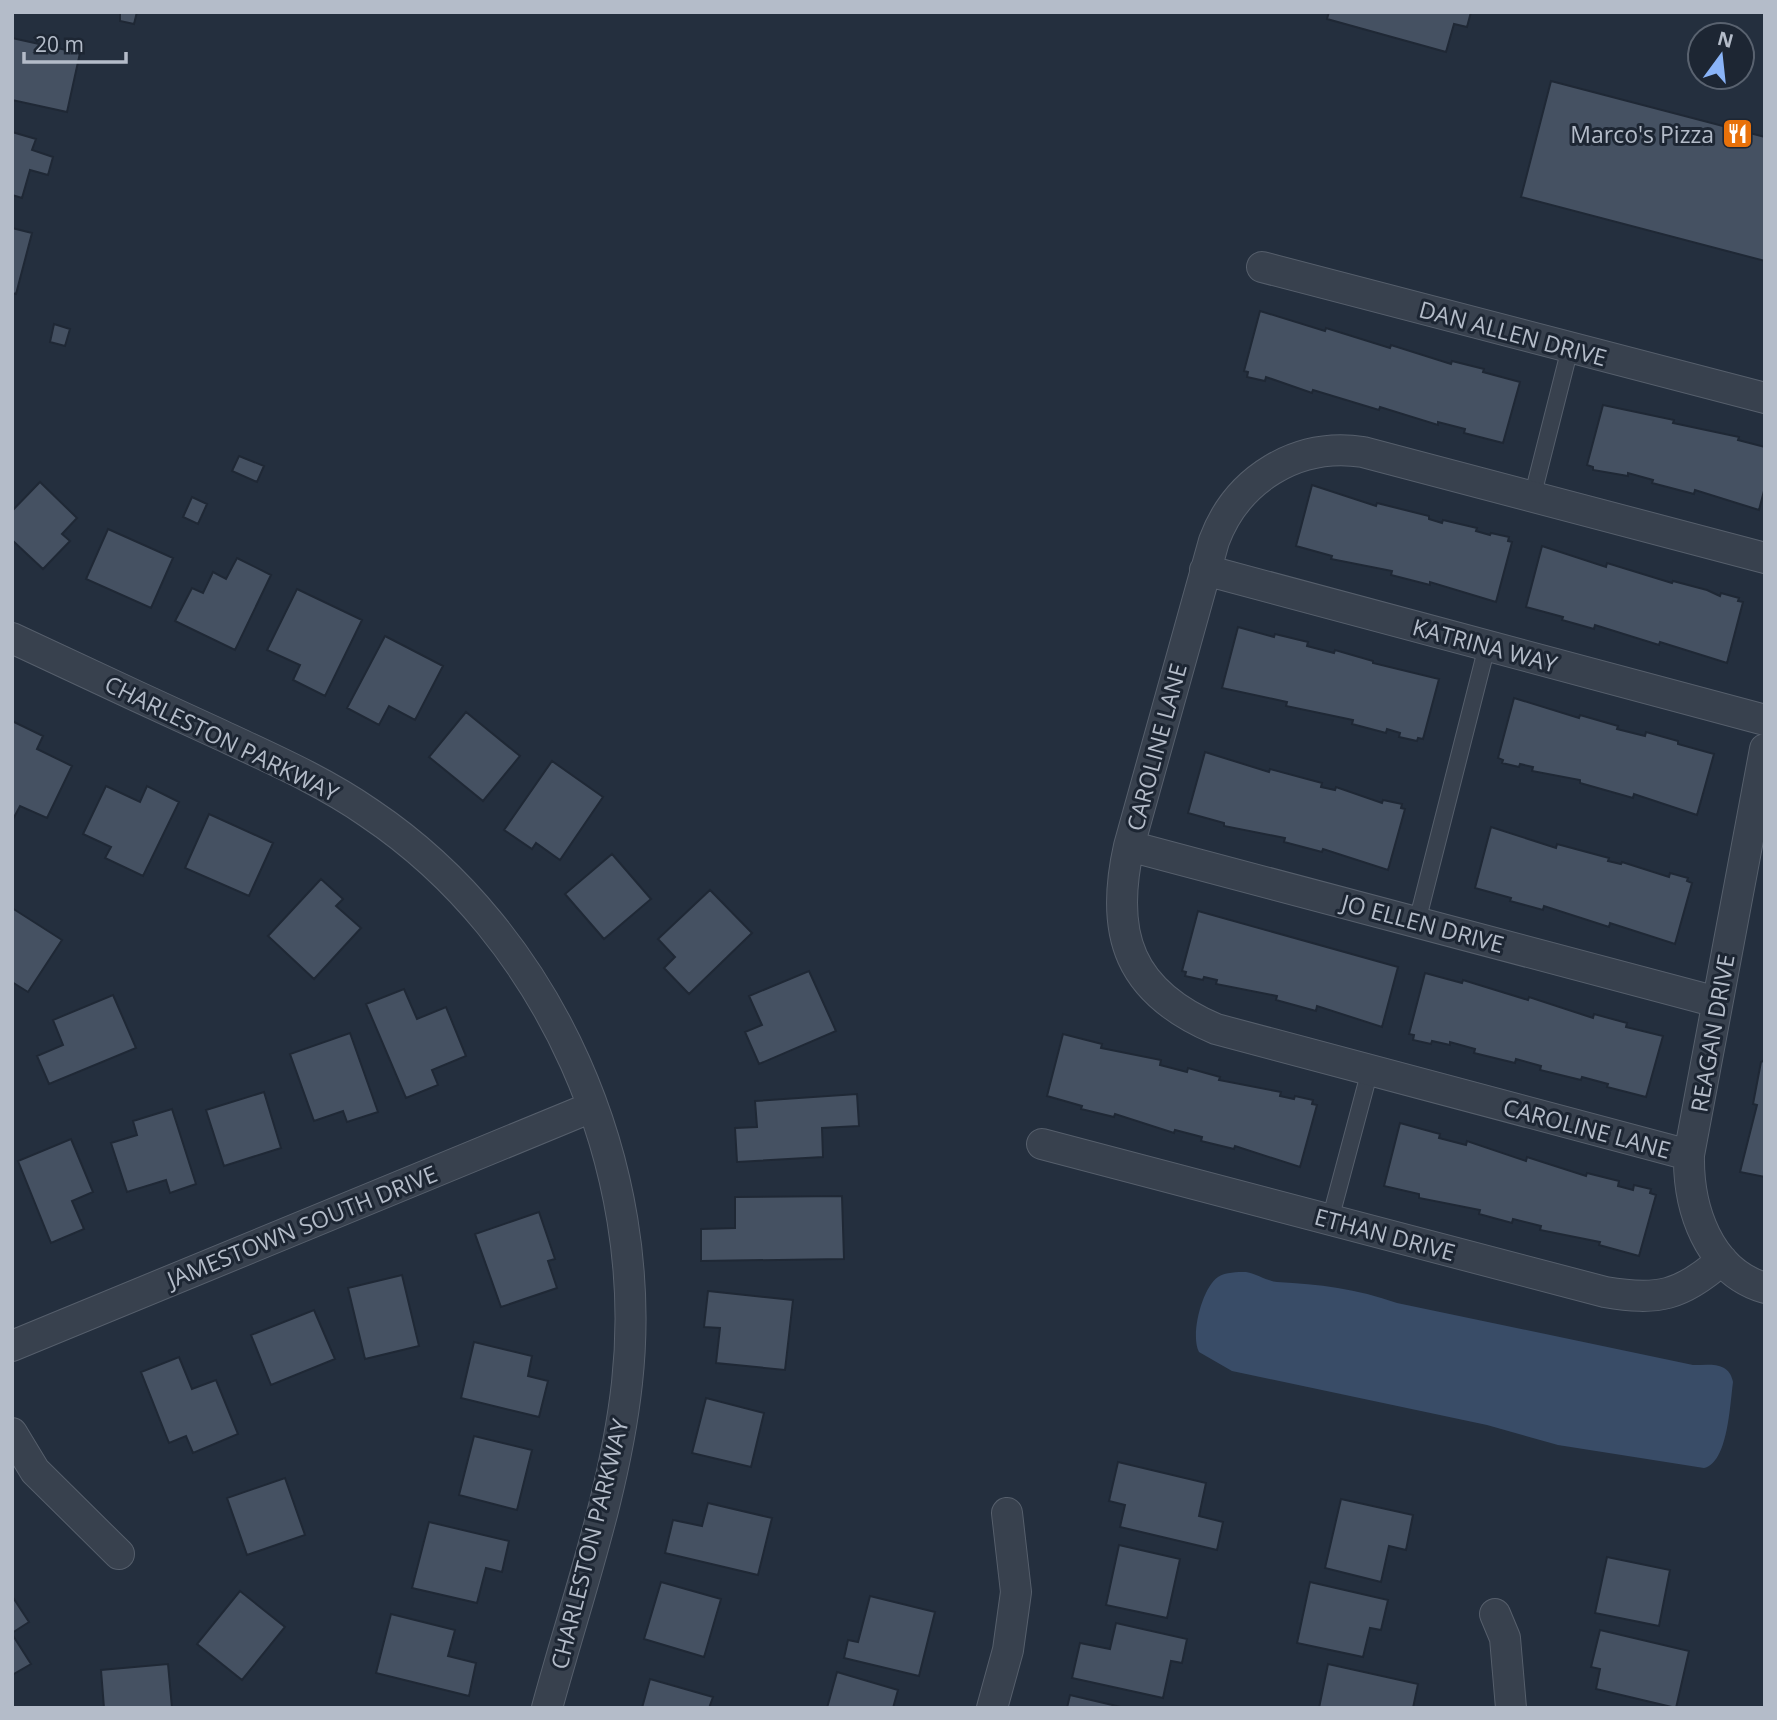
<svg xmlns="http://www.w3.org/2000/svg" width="1777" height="1720" font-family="'Open Sans',sans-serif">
	<rect width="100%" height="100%" fill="#242f3e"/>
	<path fill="#394c67" d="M1246,1272c11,2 21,9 31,10 42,2 80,7 120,21l296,62c17,0 36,-4 40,17 -3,22 -5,81 -29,86l-146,-23 -71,-20 -255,-54 -33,-19c-9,-17 3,-64 19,-75 8,-5 19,-5 28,-5z"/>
	<path fill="#455162" stroke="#1f2835" stroke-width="2" d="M120,12h17l-3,12 -14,-3z
		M1329,12h142l-4,15 -13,-3 -8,28 -119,-33z
		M12,38l68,15 -13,59 -55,-12z
		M1551,81l214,56v124l-244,-64z
		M12,132l24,7 -4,11 21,7 -5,18 -18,-5 -8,28 -10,-3z
		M12,228l20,5 -16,61 -4,-1z
		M1260,311l65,20 1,-3 64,20 1,-3 60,19 1,-3 32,8 -1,3 37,10 -17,61 -39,-10 1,-4 -27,-7v3l-58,-18 -1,3 -66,-20 -1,3 -46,-16 -1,4 -18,-4 1,-5 -4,-1z
		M54,324l16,5 -5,17 -15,-4z
		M1603,405l71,15 -1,3 66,14 -1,3 27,7v40l-6,23 -64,-20 -1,4 -42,-11 1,-3 -25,-7v3l-35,-6v-3l-6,-2z
		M239,456l25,10 -7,16 -25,-11z
		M40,482l37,36 -15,16 8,7 -27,28 -31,-29v-29z
		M1312,485l64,21 1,-3 52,13v3l13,4 1,-3 34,8 -1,3 14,4 1,-2 18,4 -1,4 4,1 -16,60 -66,-20v3l-39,-10 1,-4 -61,-12 1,-3 -36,-10z
		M192,497l15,7 -9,20 -15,-7z
		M108,529l65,29 -22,50 -65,-29z
		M1542,546l64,21 1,-4 65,20 1,-2 34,9 13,6 1,-3 18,5 -1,3 5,1 -16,61 -67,-21 -1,3 -64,-20 -1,4 -32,-9 1,-3 -37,-10z
		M237,558l34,17 -36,75 -60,-29 17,-33 11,5 10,-21 13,7z
		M297,589l65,31 -37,76 -32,-16 7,-15 -33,-15z
		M1238,627l36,10 1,-3 33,8 -1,4 27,7 1,-3 38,11v2l66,16 -16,60 -5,-1 -1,3 -18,-4 1,-4 -13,-4 -1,4 -34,-9 1,-4 -67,-14 1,-4 -65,-14z
		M385,636l58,30 -28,54 -26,-14 -10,19 -32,-17z
		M1514,698l65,20 1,-3 38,11 -1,3 28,7 1,-4 32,9v3l36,10 -17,61 -63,-21 -1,4 -53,-15v-3l-48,-9 1,-4 -13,-3 -1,3 -17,-4 1,-3 -5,-2z
		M466,712l54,44 -37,45 -54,-44z
		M12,721l31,15 -6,13 35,17 -25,52 -27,-12 -8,15z
		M1205,752l64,20 1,-3 52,14 -1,4 14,3 1,-3 46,16 1,-3 19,4 -1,4 4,1 -17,61 -65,-21 -1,3 -38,-10 1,-4 -61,-12v-3l-36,-10z
		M552,761l51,36 -43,63 -24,-17 -4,6 -28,-19z
		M106,786l34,16 7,-16 32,16 -36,74 -38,-18 6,-11 -28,-13z
		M209,814l64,29 -24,53 -64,-28z
		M1491,827l65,21 1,-4 52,14 -1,3 13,3 1,-2 47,15 1,-4 18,5 -1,3 5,2 -17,61 -65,-21 -1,4 -65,-21 -1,4 -33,-9 1,-3 -36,-10z
		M612,854l39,45 -47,40 -39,-45z
		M321,879l22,20 -7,7 25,22 -47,51 -46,-43z
		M710,890l42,43 -63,61 -25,-26 11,-11 -17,-18z
		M12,908l50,32 -34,52 -16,-10z
		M1198,911l200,56 -16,60 -65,-21 -1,5 -40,-11 1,-4 -61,-12 1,-4 -13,-3 -1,3 -18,-4 1,-4 -4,-1z
		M809,971l27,60 -77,33 -14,-32 17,-7 -13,-29z
		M1425,973l37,10 1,-3 65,20 1,-3 64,21 1,-4 33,9 -1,4 37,9 -17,61 -39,-10 1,-3 -26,-7 -1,3 -41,-10 1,-4 -25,-7 -1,4 -41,-10 1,-4 -25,-7v3l-18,-4 -1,3 -18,-4 1,-5 -5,-1z
		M404,989l13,30 29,-12 20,49 -34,14 6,15 -32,13 -40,-94z
		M113,995l23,53 -87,36 -12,-28 26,-11 -10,-25z
		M350,1033l28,79 -31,10 -4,-11 -29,10 -24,-67z
		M1063,1034l39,10 -1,4 60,12 -1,5 27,7 1,-4 32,9 -1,3 62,12 -1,4 14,3 1,-3 18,4 -1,4 5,1 -17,62 -65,-21 -1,3 -33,-8 1,-4 -27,-7 -1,3 -59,-19 -1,3 -33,-8 1,-3 -35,-10z
		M1765,1060v117l-25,-5 17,-67 -4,-1 8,-42z
		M264,1092l17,56 -57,18 -18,-56z
		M857,1094l2,32 -37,2 1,29 -86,5 -2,-34 22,-1 -2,-26z
		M172,1109l24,75 -26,9 -4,-13 -39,12 -16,-49 26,-8 -4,-14z
		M1400,1123l40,11 -1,4 27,7 1,-4 59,20 1,-4 59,19 1,-3 32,8 -1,5 15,4 1,-5 17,4 -1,4 6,2 -17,61 -40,-11 1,-3 -60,-12 1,-4 -28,-7 -1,4 -33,-9 1,-4 -61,-12v-4l-35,-8z
		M71,1139l22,53 -21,9 12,28 -33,14 -33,-82z
		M842,1196l2,63 -143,2v-32l34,-1v-31z
		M539,1212l16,47 -7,2 9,27 -56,19 -26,-73z
		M402,1275l17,71 -54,13 -17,-71z
		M708,1291l85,9 -8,70 -69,-7 4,-35 -16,-1z
		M314,1310l21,49 -64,26 -20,-50z
		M474,1342l58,14 -4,20 20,5 -9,36 -78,-19z
		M179,1357l13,32 24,-9 22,54 -45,19 -7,-17 -17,7 -28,-71z
		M706,1398l58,15 -13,54 -59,-14z
		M474,1436l58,14 -15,60 -58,-15z
		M1118,1462l88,21 -7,33 24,6 -6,28 -97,-23 5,-22 -16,-4z
		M285,1478l20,57 -58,20 -20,-57z
		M1341,1499l72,16 -7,35 -17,-4 -8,36 -56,-14z
		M708,1503l64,15 -14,57 -93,-22 8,-33 29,6z
		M429,1522l80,19 -7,31 -16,-4 -9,35 -65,-15z
		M1119,1545l61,14 -13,59 -61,-13z
		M1607,1557l63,13 -11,56 -64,-13z
		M661,1582l60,17 -17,58 -60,-18z
		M1310,1582l78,18 -7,30 -11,-2 -7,29 -66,-14z
		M240,1591l45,36 -43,53 -45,-36z
		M12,1596l17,26 -17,11z
		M870,1596l65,16 -16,64 -75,-18 4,-18 10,2z
		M391,1614l64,16 -7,26 28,7 -7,33 -93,-23z
		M1116,1623l71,16 -5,24 -11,-2 -8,37 -91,-20 8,-35 30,6z
		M1600,1630l89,21 -13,57 -80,-19 4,-20 -9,-2z
		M12,1634l19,30 -19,11z
		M168,1664l4,44h-68l-3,-38z
		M1328,1664l90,20 -5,24h-94z
		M837,1672l61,18 -5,18h-66z
		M650,1679l63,18 -4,11h-67z
		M1070,1695l55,13h-58z"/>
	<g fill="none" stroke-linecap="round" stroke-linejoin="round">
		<defs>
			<path id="service" d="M1532,498l38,-150
				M1417,922l70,-276
				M1330,1220l40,-150"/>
			<path id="minor" d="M1262,267l503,131
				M1205,570l560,150
				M12,638c70,33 139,65 209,97 51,24 102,46 148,78 182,122 282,354 258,570 -12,110 -51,218 -80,325
				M1765,749l-76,406c-1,53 19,116 76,133
				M1129,846l588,156
				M1042,1144l563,148c53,9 76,4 117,-32
				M1689,1155l-473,-126c-87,-37 -107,-94 -87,-183l85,-305c23,-62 83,-99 149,-89l402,106
				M12,1346l580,-239
				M12,1433l23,38 84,83
				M1495,1614l10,24 6,70
				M992,1708l16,-58 8,-58 -9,-79"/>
		</defs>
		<use href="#service" stroke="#565f6c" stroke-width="18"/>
		<use href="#minor" stroke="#565f6c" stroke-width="32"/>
		<use href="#service" stroke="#38414e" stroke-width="16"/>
		<use href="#minor" stroke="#38414e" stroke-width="30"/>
	</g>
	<defs>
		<symbol id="restaurant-square" viewBox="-11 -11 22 22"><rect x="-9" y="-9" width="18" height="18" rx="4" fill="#e8710a" stroke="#1d2633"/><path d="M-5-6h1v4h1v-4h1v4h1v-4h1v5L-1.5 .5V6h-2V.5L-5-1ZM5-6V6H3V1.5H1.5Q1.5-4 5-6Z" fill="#fff"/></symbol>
	</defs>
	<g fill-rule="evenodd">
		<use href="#restaurant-square" x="1720" y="116" width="35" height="35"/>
	</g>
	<g text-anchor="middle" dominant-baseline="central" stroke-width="6" stroke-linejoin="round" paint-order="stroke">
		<g font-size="23" fill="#b4bcc9" stroke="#1d2633" text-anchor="end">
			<text x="1714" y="134">Marco's Pizza</text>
		</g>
		<g font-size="23" fill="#b4bcc9" stroke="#1d2633">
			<text transform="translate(1513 333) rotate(15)">DAN ALLEN DRIVE</text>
			<text transform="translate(1485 645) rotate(15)">KATRINA WAY</text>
			<text transform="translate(222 738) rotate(26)">CHARLESTON PARKWAY</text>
			<text transform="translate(1156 747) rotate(-75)">CAROLINE LANE</text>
			<text transform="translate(1423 923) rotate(15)">JO ELLEN DRIVE</text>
			<text transform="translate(1712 1033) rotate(-80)">REAGAN DRIVE</text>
			<text transform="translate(1587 1128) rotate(15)">CAROLINE LANE</text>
			<text transform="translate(302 1226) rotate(-22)">JAMESTOWN SOUTH DRIVE</text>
			<text transform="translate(1385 1234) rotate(15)">ETHAN DRIVE</text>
			<text transform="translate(589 1544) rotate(-76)">CHARLESTON PARKWAY</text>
		</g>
	</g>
	<rect width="1777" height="1720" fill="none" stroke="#b4bcc9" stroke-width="28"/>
	<g transform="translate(1721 56) rotate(15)"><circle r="33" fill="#1d2633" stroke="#59626f" stroke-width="2"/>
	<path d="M0-5L12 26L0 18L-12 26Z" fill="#8ab4f8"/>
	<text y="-10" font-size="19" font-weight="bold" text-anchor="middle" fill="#b4bcc9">N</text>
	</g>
	<path d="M24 52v10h102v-10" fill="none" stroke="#b4bcc9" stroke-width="3.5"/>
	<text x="35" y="52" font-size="21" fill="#b4bcc9" stroke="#1d2633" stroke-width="5" paint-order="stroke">20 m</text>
</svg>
